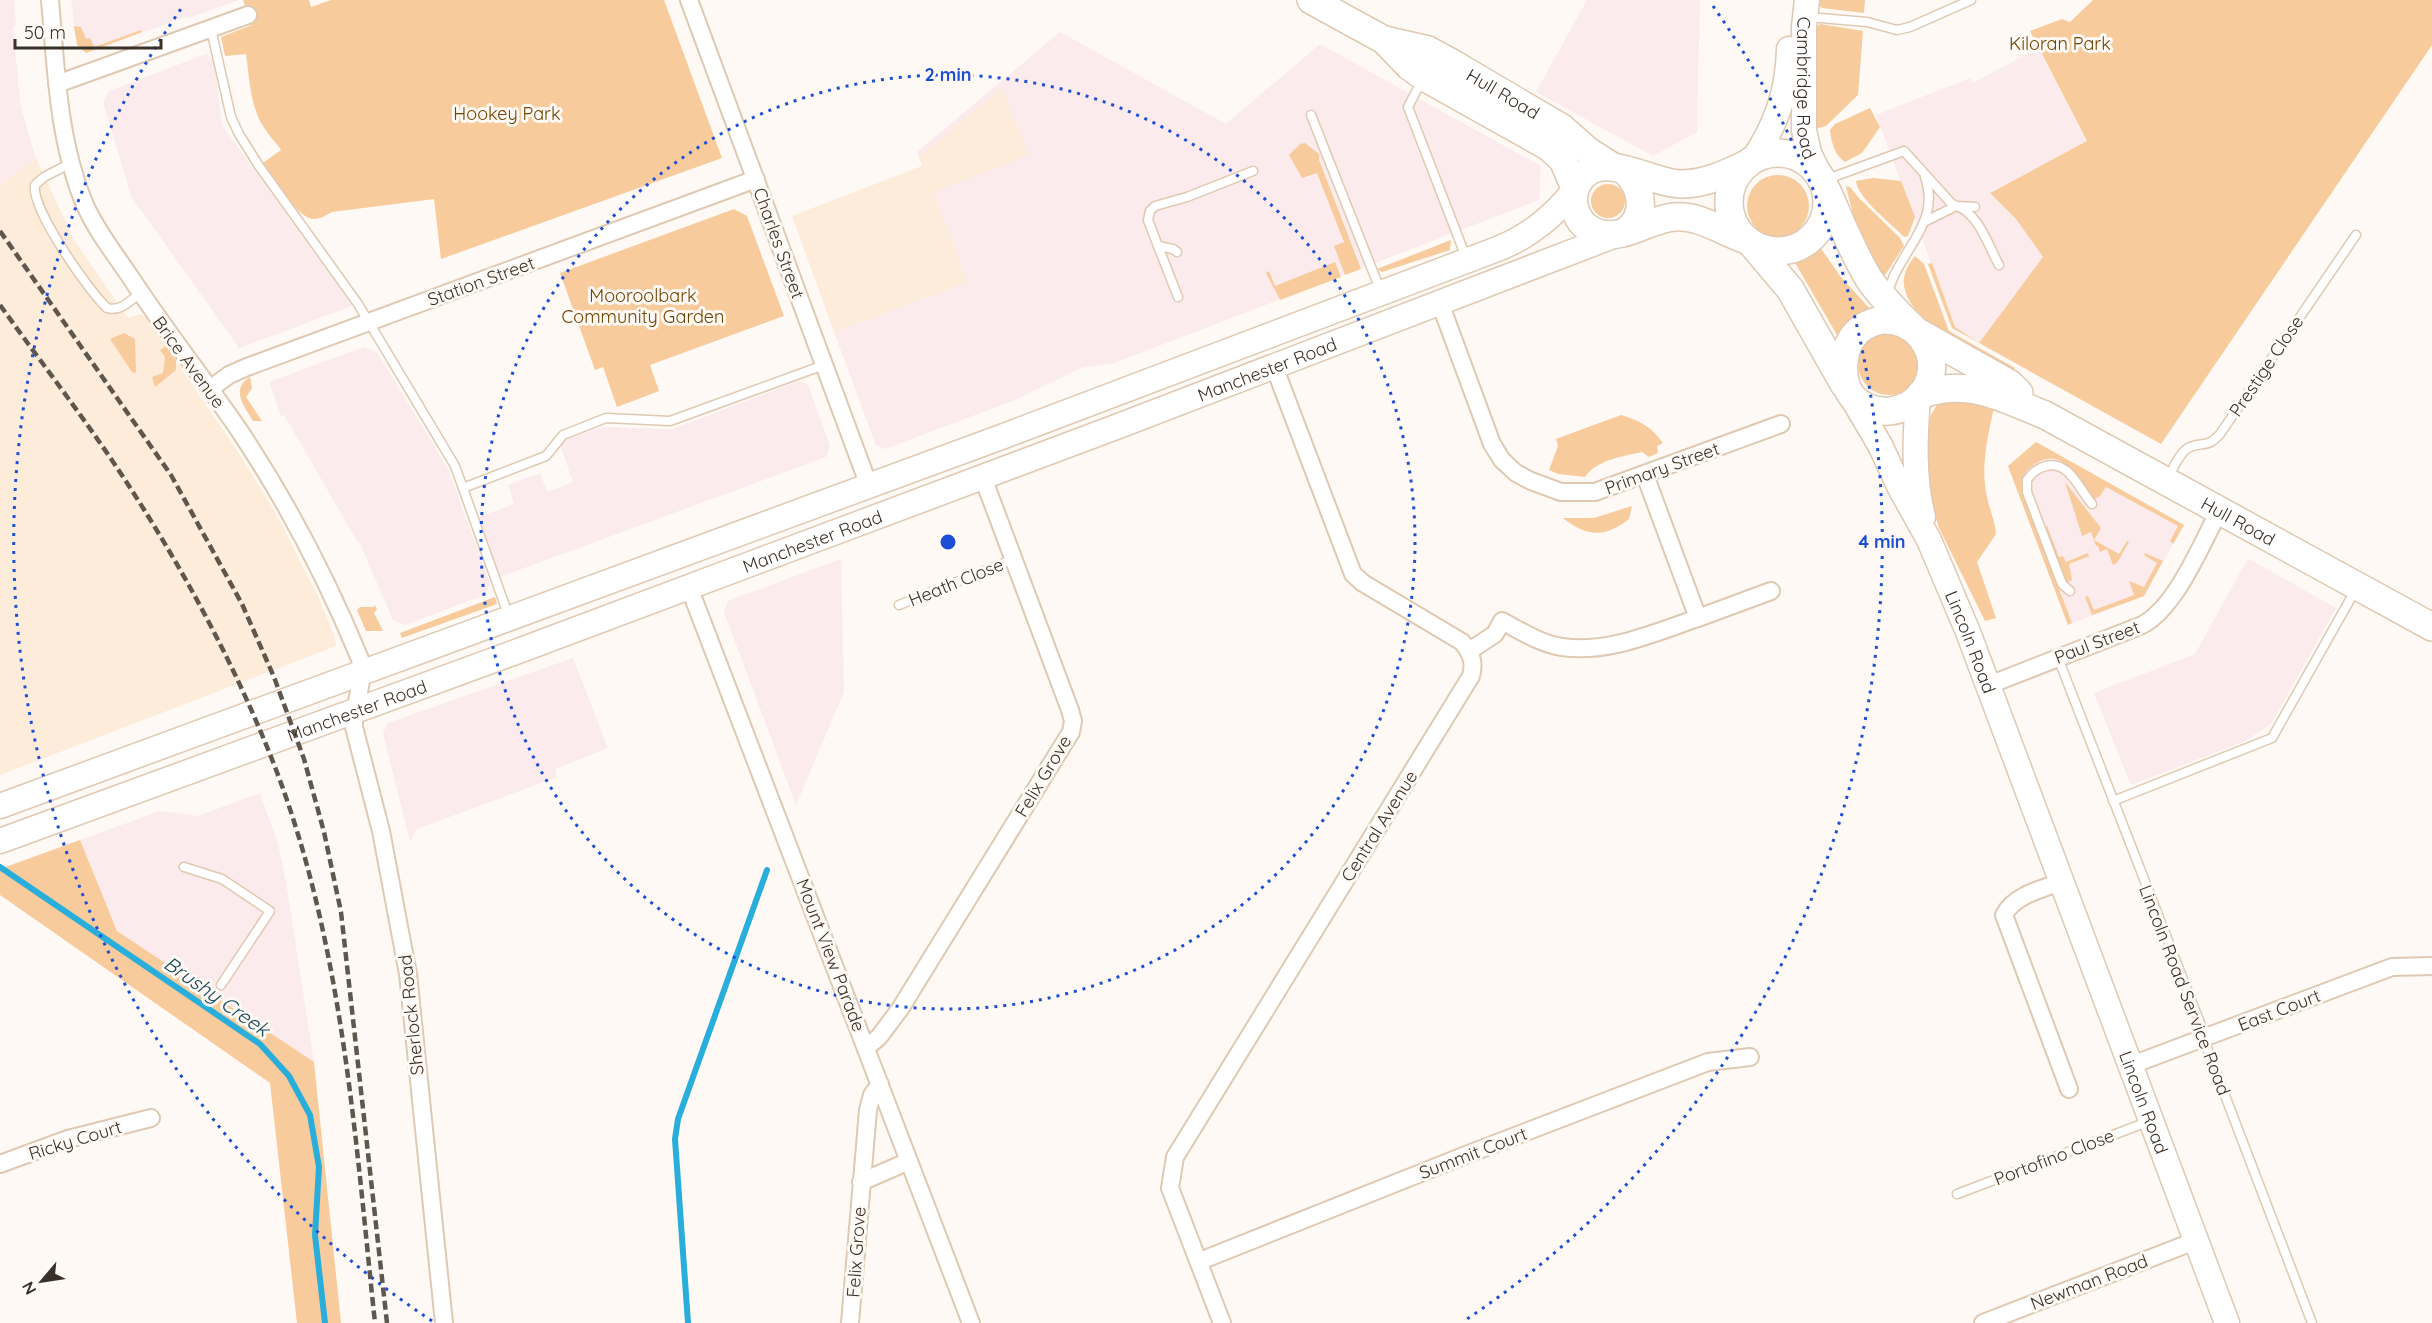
<svg xmlns="http://www.w3.org/2000/svg" width="2432" height="1323" font-family="Quicksand,sans-serif">
	<rect width="100%" height="100%" fill="#fef9f4"/>
	<path fill="#fcebec" d="M0,0h14l2,24 -3,3 8,81 15,50 -36,27z
		M71,0h168l-50,18 -1,-2 -102,37 -9,-8z
		M1587,0h113l-3,132 -44,24 -117,-64z
		M1060,32l166,92 94,-80 221,122 -2,34 -425,163 -33,5 -66,32 -130,49 -9,-4 -42,-113 134,-50 -51,-130z
		M2038,48l49,94 -97,50 26,27 27,38 -64,86 -24,-16 -79,-212 94,-37 3,5z
		M206,54l8,6 8,65 130,181 -113,42 -108,-152 -28,-94 6,-11z
		M364,347l13,5 71,117 42,115 -5,11 -80,30 -12,-5 -34,-79h-2l-73,-126 -3,1 -12,-34z
		M799,381l9,4 22,61 -4,11 -326,120 -21,-60 35,-13 -6,-19 32,-12 7,19 26,-10 -14,-40 43,-15 71,2z
		M2036,442l148,83 -40,71 -76,29 -60,-159z
		M841,559l3,133 -48,113 -72,-193 4,-11z
		M2247,560h4l85,48 -65,116 -26,17 -114,44 -37,-92 101,-39z
		M573,658l35,90 -53,21 2,8 -140,52 -7,12 -27,-108 5,-10z
		M260,793l18,51 8,38 28,180 -197,-131 -37,-91 80,-29 38,5z"/>
	<path fill="#fdecda" d="M1002,88l27,67 -90,35v3l-5,2 34,87 -134,50 -42,-116 130,-50 -3,-9z
		M36,158l38,82 54,78 13,-4 5,3 92,135 39,63 21,42 20,39 17,42 1,8 -336,129v-590z"/>
	<path fill="#f8cb9c" d="M243,0h66l2,7 20,-7h333l58,158 -281,101 -7,-60 -102,13c-6,3 -11,7 -18,7 -17,0 -41,-42 -51,-56l18,-13c-7,-10 -17,-20 -22,-31 -9,-20 -10,-43 -13,-65l-21,2 -4,-19 31,-12z
		M1818,0h47l-1,13 -42,-5 -4,-4z
		M2093,0h339v45l-271,399 -209,-116 -24,-64 4,-1 23,64 24,16 64,-86 -27,-38 -26,-26 97,-52 -57,-110 32,-12 8,3z
		M1820,24l43,7 -5,64 -32,31 -11,3 2,-102z
		M74,26l7,1 5,12 4,-1 4,9 47,-17 1,2 -56,21 -9,-8z
		M1870,108l10,19 -18,26 -17,9c-10,-6 -14,-21 -15,-32l5,-6z
		M1305,143l14,11v6l42,109 -16,6 -11,-29 10,-4 -27,-69 -15,5 -13,-23 11,-11z
		M1747 206a31 31 0 1 1 62 0a31 31 0 1 1-62 0Z
		M1873,178l28,3 14,36 -7,19 -4,1c-12,-13 -47,-39 -48,-56z
		M1591 201a17 17 0 1 1 34 0a17 17 0 1 1-34 0Z
		M1846,186l4,1 8,10 42,41 4,8 -19,29h-3c-19,-25 -29,-58 -36,-89z
		M734,209l13,7 37,100 -134,49 9,26 -42,16 -14,-40 -8,3 -35,-97z
		M1451,240l-1,10 -68,22 -5,-3z
		M1820,247l20,29 30,33 -19,9 -14,17 -43,-74 12,-4z
		M1915,256l9,8 25,67 66,37 -3,7c-28,-17 -100,-52 -107,-85 -4,-13 2,-24 10,-34z
		M1335,262l6,15 -61,23 -14,-27 3,-2 6,15z
		M124,333l11,6 1,34 -4,-1 -22,-33z
		M1858 364a31 31 0 1 1 62 0a31 31 0 1 1-62 0Z
		M166,346l10,14v10l-21,17 -3,-10 11,-4 2,-16 -5,-7z
		M250,377l2,11 -6,9 16,24h-9c-9,-15 -23,-32 -3,-44z
		M1948,399l46,8c-6,29 -13,56 -8,85 2,14 9,28 10,42l-19,28 19,56 -11,3 -46,-93 -14,-46 3,-62 9,-15z
		M1621,415c19,6 30,11 42,28l-6,3 1,7 -9,4 -7,-5c-18,4 -46,8 -57,25l-27,-3 -9,-4 9,-24 -2,-7z
		M2036,442l148,83 -11,19 -3,-3 8,-15 -72,-39 -6,9 -5,3c-20,-17 -30,-57 -63,-33 -10,7 -11,15 -10,26l50,131 -4,2 -60,-159z
		M2065,482l36,46 -7,12 25,14 8,-13 2,1 -12,21 -4,2 -6,-16 -7,3 -2,-6h-2l-5,-14 -9,4z
		M1632,506l-3,13c-24,19 -42,18 -66,-1h31z
		M2047,526l12,31 4,-1 3,6 22,-9 1,3 -20,8 3,16 -6,3 -21,-56z
		M2145,553l18,8 -19,35 -52,19 -7,-18 3,-1 6,14 40,-15 -5,-14 15,6 13,-24 -13,-8z
		M495,597l2,7 -95,34 -2,-5z
		M375,605l2,4 -3,4 9,18h-17l-9,-21 3,-3h14z
		M80,840l37,91 197,131 27,261h-44l-27,-240 -270,-188v-26z"/>
	<g fill="none" stroke-linecap="round" stroke-linejoin="round">
		<path stroke="#29aedc" stroke-width="6" d="M0,867l260,177 29,32 21,39 9,52 -4,68 10,88
			M688,1323l-13,-184 3,-20 89,-249"/>
		<defs>
			<path id="lane" d="M1808,17l59,5 30,8 13,-3 61,-27
				M211,29l20,88 8,17 20,32 99,138 97,162 54,151
				M1422,80l-14,27 59,153
				M1311,115l70,177
				M71,163l-27,14 -9,8c-4,24 53,105 72,123 13,4 23,-7 33,-15
				M1822,181l82,-30 47,52 5,3 19,1
				M1926,221l30,-15c22,6 33,41 43,59
				M1158,246l20,51
				M1177,252l-4,-3 -15,-3 -10,-26 2,-9 5,-5 32,-9 66,-26
				M1887,294c3,-7 5,-15 9,-22 16,-32 43,-56 29,-95
				M2168,478c5,-9 12,-27 22,-31 15,-6 16,2 30,-13l136,-199
				M463,488l83,-32 17,-21 43,-17 64,3 154,-56
				M2070,591l-8,-7 -35,-92v-12c5,-8 11,-12 19,-14 23,-6 33,23 46,38
				M899,605l115,-46
				M2058,658l144,370 6,23 104,272
				M2113,801l159,-63 84,-149
				M184,867l38,12 48,32 -49,74
				M1957,1194l193,-73"/>
			<path id="street" d="M50,0c6,69 8,141 35,205 12,27 30,49 46,73 34,52 73,101 108,152 48,72 88,149 121,229 6,22 -7,45 -6,68l27,104 27,143 36,349
				M689,0l180,486
				M57,84l191,-69
				M1440,303l52,141 10,16 14,13 15,8 30,11h34l186,-68
				M210,389l19,-14 18,-8 509,-188
				M689,587l282,736
				M1698,618l73,-27
				M1469,651l26,-17 7,-13c19,10 39,23 60,26 46,7 94,-15 136,-29l-53,-143
				M1989,685l151,-59c35,-16 61,-81 79,-115
				M2061,882c-19,7 -47,13 -57,33l65,174
				M866,1048l13,-11 21,-28 171,-277 2,-11 -3,-11 -88,-235
				M2129,1066l263,-99 40,-1
				M0,1164l68,-25 83,-21
				M861,1182l48,-21
				M1200,1261l271,-108 237,-91 42,-5
				M850,1323l18,-213 4,-15 8,-11
				M1222,1323l-52,-135 5,-31 296,-481c4,-14 0,-23 -9,-34l-99,-59 -10,-9 -79,-208
				M1983,1323l212,-82"/>
			<g id="secondary">
				<path id="s1" d="M1807,0l-3,27v103l5,23 10,21"/>
				<path d="M1752,161c24,-35 36,-69 37,-112"/>
				<path id="s2" d="M1851,396l29,49 20,43 29,52 39,92 259,691"/>
				<path d="M1918,397c-3,41 -5,80 5,120"/>
				<path d="M0,806l1004,-370 496,-188c31,-13 52,-31 74,-57"/>
				<path id="s3" d="M0,841l521,-191 595,-223 505,-194"/>
			</g>
			<g id="primary">
				<path d="M1311,0l73,40 25,26 15,11 125,70 14,13 12,28"/>
				<path id="s4" d="M1384,40l44,10 22,12 112,66 26,23 25,16"/>
				<circle cx="1778" cy="202" r="49"/>
				<path d="M1747,164c-21,10 -42,20 -66,20 -30,0 -81,-37 -102,-3 -6,9 -7,21 -3,31 3,10 12,18 22,21 25,8 51,-14 76,-16 27,-2 48,15 73,23"/>
				<path d="M1624,170c19,17 24,46 1,62"/>
				<path d="M1827,191c13,29 25,60 42,88 12,18 28,33 43,48"/>
				<path d="M1751,243l39,46 54,95"/>
				<path d="M1881,320c17,-1 30,4 40,17 34,43 -20,96 -63,65 -20,-15 -18,-53 -1,-70 7,-7 15,-10 24,-12z"/>
				<path d="M1916,331l94,53 9,9"/>
				<path id="s5" d="M1920,395c48,-18 82,3 125,20l387,212"/>
			</g>
		</defs>
		<use href="#lane" stroke="#dfc9b2" stroke-width="11"/>
		<use href="#street" stroke="#dfc9b2" stroke-width="20"/>
		<use href="#secondary" stroke="#dfc9b2" stroke-width="27"/>
		<use href="#primary" stroke="#dfc9b2" stroke-width="30"/>
		<use href="#lane" stroke="#fff" stroke-width="8"/>
		<use href="#street" stroke="#fff" stroke-width="16"/>
		<use href="#secondary" stroke="#fff" stroke-width="24"/>
		<use href="#primary" stroke="#fff" stroke-width="27"/>
		<path stroke="#5f574e" stroke-width="4.5" stroke-dasharray="9 4.5" stroke-linecap="butt" d="M0,231l171,244 71,129 32,73 30,82 20,73 17,80 46,411
			M0,305c43,60 89,119 129,181 57,88 108,183 146,281 68,178 80,369 100,556"/>
	</g>
	<g fill="none" stroke="#1d4ed8" stroke-width="3" stroke-dasharray="3 6">
		<circle cx="948" cy="542" r="467"/>
		<path d="M432 1321A934 934 0 0 1 183 6M1713 6A934 934 0 0 1 1464 1321"/>
	</g>
	<g text-anchor="middle" dominant-baseline="central" stroke-width="6" stroke-linejoin="round" paint-order="stroke">
		<g font-size="18" fill="#6f4300" stroke="#fef9f4">
			<text x="2060" y="43">Kiloran Park</text>
			<text x="507" y="113">Hookey Park</text>
			<text x="643" y="295">Mooroolbark<tspan x="643" dy="21">Community Garden</tspan></text>
		</g>
		<g font-size="18" fill="#393027" stroke="#fef9f4">
			<text stroke="none"><textPath href="#s1" startOffset="88">Cambridge Road</textPath></text>
			<text stroke="none"><textPath href="#s4" startOffset="132">Hull Road</textPath></text>
			<text transform="translate(779 243) rotate(70)">Charles Street</text>
			<text transform="translate(481 281) rotate(-20)">Station Street</text>
			<text transform="translate(189 362) rotate(54)">Brice Avenue</text>
			<text transform="translate(2266 366) rotate(-56)">Prestige Close</text>
			<text stroke="none"><textPath href="#s3" startOffset="1352">Manchester Road</textPath></text>
			<text transform="translate(1662 468) rotate(-20)">Primary Street</text>
			<text stroke="none"><textPath href="#s5" startOffset="351">Hull Road</textPath></text>
			<text stroke="none"><textPath href="#s3" startOffset="866">Manchester Road</textPath></text>
			<text transform="translate(956 582) rotate(-22)">Heath Close</text>
			<text transform="translate(2097 642) rotate(-21)">Paul Street</text>
			<text stroke="none"><textPath href="#s2" startOffset="274">Lincoln Road</textPath></text>
			<text stroke="none"><textPath href="#s3" startOffset="380">Manchester Road</textPath></text>
			<text transform="translate(1043 776) rotate(-59)">Felix Grove</text>
			<text transform="translate(1379 826) rotate(-58)">Central Avenue</text>
			<text transform="translate(831 955) rotate(69)">Mount View Parade</text>
			<text transform="translate(2185 990) rotate(69)">Lincoln Road Service Road</text>
			<text transform="translate(2279 1010) rotate(-21)">East Court</text>
			<text transform="translate(411 1015) rotate(-96)">Sherlock Road</text>
			<text stroke="none"><textPath href="#s2" startOffset="766">Lincoln Road</textPath></text>
			<text transform="translate(75 1140) rotate(-17)">Ricky Court</text>
			<text transform="translate(1473 1153) rotate(-21)">Summit Court</text>
			<text transform="translate(2054 1157) rotate(-21)">Portofino Close</text>
			<text transform="translate(856 1252) rotate(-86)">Felix Grove</text>
			<text transform="translate(2089 1282) rotate(-21)">Newman Road</text>
		</g>
		<g font-size="20" font-style="italic" fill="#14485b" stroke="#fef9f4">
			<text transform="translate(217 996) rotate(35)">Brushy Creek</text>
		</g>
	</g>
	<circle cx="948" cy="542" r="9" fill="#1d4ed8" stroke="#fef9f4" stroke-width="3"/>
	<g font-size="18" text-anchor="middle" font-weight="bold" fill="#1d4ed8" stroke="#fef9f4" stroke-width="6" stroke-linejoin="round" paint-order="stroke">
		<text x="948" y="81">2 min</text>
		<text x="1882" y="548">4 min</text>
	</g>
	<g transform="translate(42 1281) rotate(241)" stroke="#fef9f4" stroke-width="4.5" paint-order="stroke">
	<path d="M0-4.5L10 22L0 15L-10 22Z" fill="#393027"/>
	<text y="-9" font-size="16" font-weight="bold" text-anchor="middle" fill="#393027">N</text>
	</g>
	<path d="M15 39v9h146v-9" fill="none" stroke="#393027" stroke-width="3"/>
	<text x="24" y="39" font-size="18" fill="#393027" stroke="#fef9f4" stroke-width="4.5" paint-order="stroke">50 m</text>
</svg>
